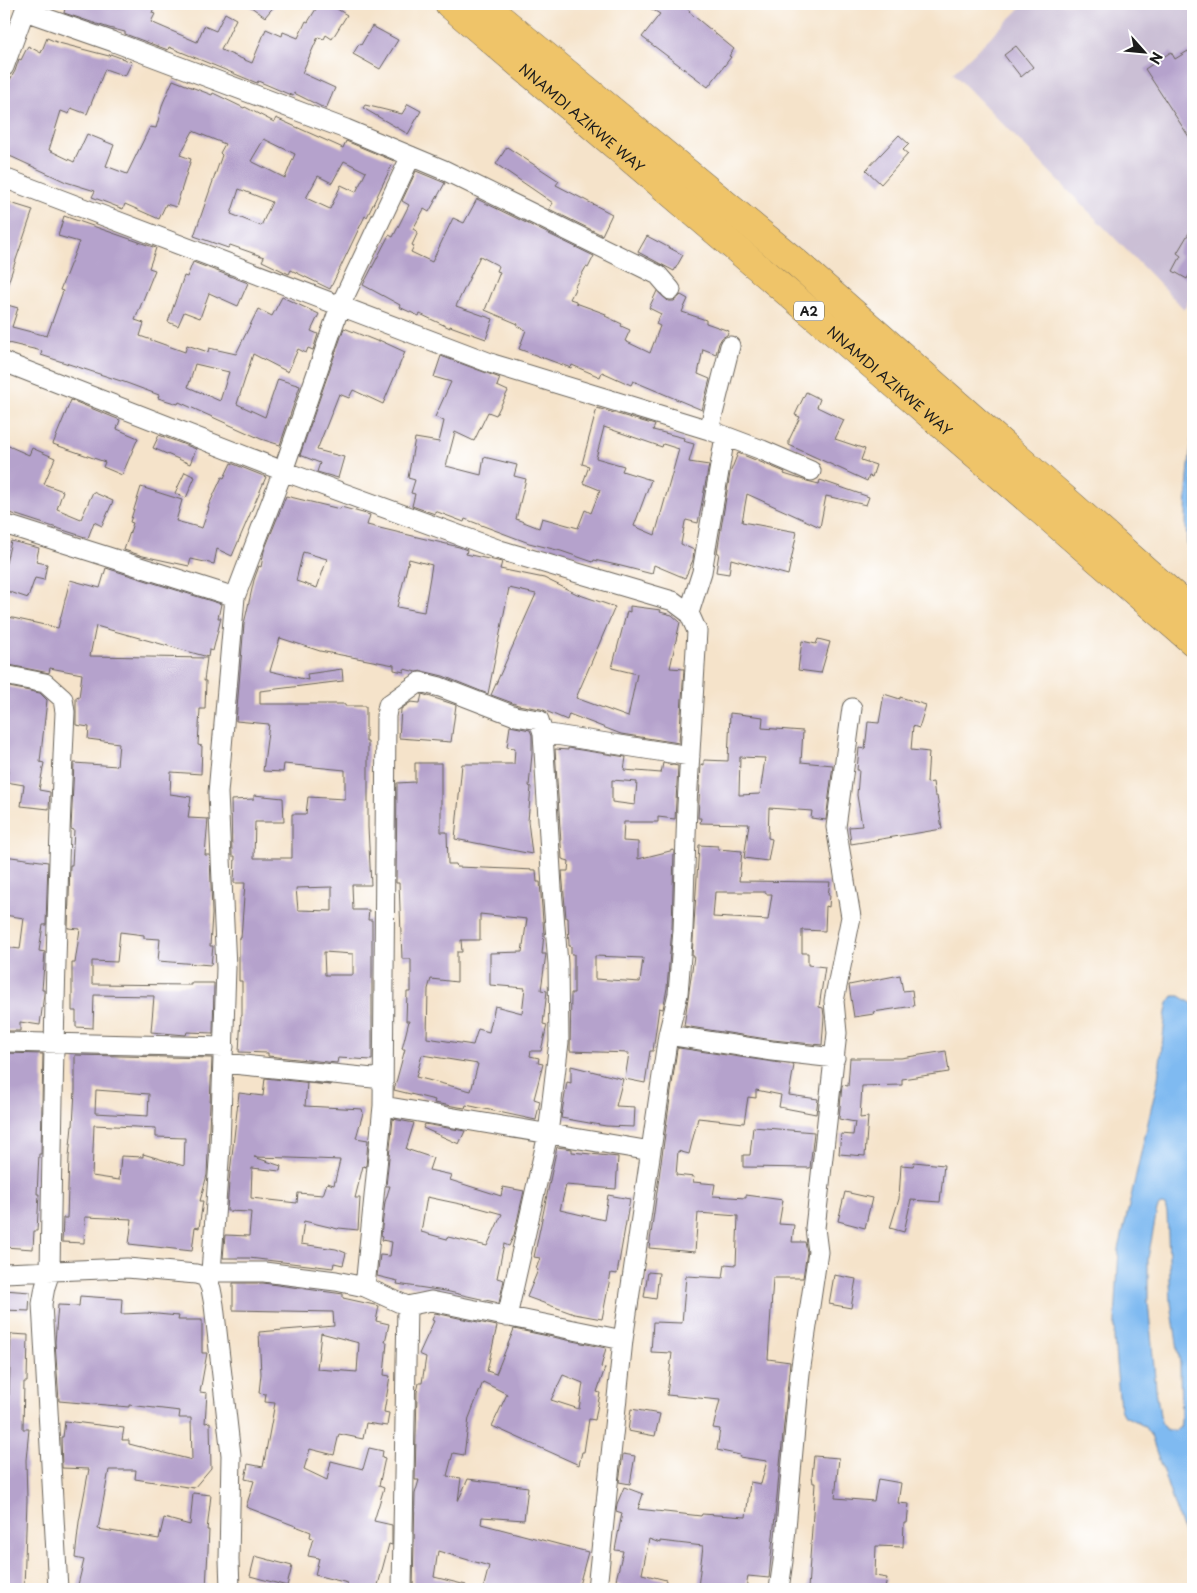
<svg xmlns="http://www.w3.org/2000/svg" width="1197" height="1593" font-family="'Playpen Sans',sans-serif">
	<rect width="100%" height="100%" fill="#fff"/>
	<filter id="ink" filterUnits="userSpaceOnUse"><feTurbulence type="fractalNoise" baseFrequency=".02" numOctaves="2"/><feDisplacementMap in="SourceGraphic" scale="10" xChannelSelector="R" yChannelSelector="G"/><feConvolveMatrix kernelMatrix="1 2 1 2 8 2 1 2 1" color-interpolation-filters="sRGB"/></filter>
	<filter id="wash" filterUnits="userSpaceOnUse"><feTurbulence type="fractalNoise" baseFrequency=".0096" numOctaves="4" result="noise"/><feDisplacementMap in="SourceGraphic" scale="20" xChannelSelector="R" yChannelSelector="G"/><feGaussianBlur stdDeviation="1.12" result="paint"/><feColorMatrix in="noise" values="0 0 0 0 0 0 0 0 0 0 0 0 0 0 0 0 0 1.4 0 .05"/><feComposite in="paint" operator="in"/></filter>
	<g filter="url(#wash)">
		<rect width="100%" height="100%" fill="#f5e3ca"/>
		<path fill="#cbbfd5" d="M1025,4h168v288l-9,17 -231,-236z"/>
		<path fill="#7fbaf1" stroke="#4e6b86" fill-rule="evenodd" d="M1193,418v158c-14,-47 -3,-109 0,-158z
			M1173,996h7l13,8v557l-42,-125 -7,-10 -21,-11 -3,-6 -6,-70 5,-90 39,-170 8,-67 2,-9zM1162,1205l3,1 2,7 4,90 9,61 1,57 -1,6 -5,4 -8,-1 -6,-8 -5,-33 -8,-87v-44l9,-48 2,-4z"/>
		<g id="blocks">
			<path fill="#b5a2cc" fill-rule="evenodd" d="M66,4h89l-3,9 3,1 -4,8 46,20 7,-16 12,5 9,-18 11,6 -15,31 31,13 14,-34 16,7 1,-4 15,6 8,-17 2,1 11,-18h10l18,11 -15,24 -6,-4 -2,4 -6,-2 -16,36 33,15 -9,21 -32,-16 -1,3 -35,-15 -1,2 -88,-36 -1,3 -43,-16v-2l-16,-4 -45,-15z
				M247,4h29l-11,13z
				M643,4h38l9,7 -1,1 45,37 -5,7 2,1 -23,30 -66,-50 18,-23z
				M372,26l26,14 -18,29 -27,-15 6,-10 2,1z
				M47,38l12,5 50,13 1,-2 22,8 -7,14 -20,-7 -18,45 -16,-6 -2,6 -8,-3 -12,39 25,12 13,-28 27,11 -8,21 21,8 23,-47 6,1 7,-25 10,-23 39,15 1,-2 31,15 1,-1 29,15 2,-4 67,30 3,-7 48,20 -27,56 -2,-1 -35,73 -39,-19 -2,4 -27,-13 2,-4 -34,-12 -2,3 -34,-12 28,-81 -2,-2 5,-9 -32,-13 -13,24 11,4 -15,48 -10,-3 -7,15 -34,-15 -2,5 -31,-12 3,-6 -29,-9 -54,-25 -8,-2v-65l11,-19 4,-12 2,1 7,-14 13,7zM264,139l31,15 -10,24 -34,-17zM344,161l22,11 -10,20 -15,-7 -11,24 -24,-11 12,-22 14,7zM239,189l33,13 -11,24 -30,-12z
				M1016,46l17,21 -12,10 -17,-22z
				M1188,51l5,7v85l-48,-74 26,-17 4,7z
				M408,104l13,7 -13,23 -45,-26 2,-3 37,9z
				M899,135l10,9 -6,6 5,4 -27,30 -15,-14z
				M507,147l52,34 -3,4 56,29 -10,21 -53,-26 4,-6 -57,-39z
				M416,171l29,12 -16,29 -5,-3 -11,20 5,3 -6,13 2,1 -3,6 21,10 21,-44 11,5 13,-24 117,57 -6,12 -2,-1 -12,21 1,1 -5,10 6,2v2l30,11 -1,2 17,8 -1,2 9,4 -5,11 25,12 10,-27 -4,-2 5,-10 -12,-6 8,-17 11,10h6l7,-6 7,4 -6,13 24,8v3l23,8 -2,4 -5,3 -3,5 -3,11 -13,-5 -5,25 12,5 -8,31 -69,-29 -2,4 -29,-13 -2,5 -28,-12 -1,3 -52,-19 7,-19 -9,-4 1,-2 -33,-14 15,-38 -3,-1 2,-5 -19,-10 -24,50 37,13 -7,20 -36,-13v2l-30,-14 -1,2 -20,-9 1,-2 -37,-20 26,-50 4,2 16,-32 -7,-4z
				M4,201l29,9 -27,79h-2z
				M64,216l92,32 -7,20 6,2 -20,50 9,3 -4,13 45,16 2,-7 21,7 1,-4 27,6 22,-45 14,7 10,-19 37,17 -8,17 7,3 -5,16 -5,-2 -2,5 -8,-4 -10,23 -35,-18 -16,50 28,13 13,-38 22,7 -20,59 -19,-6 -82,-37 -1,2 -20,-6 1,-3 -35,-13 -83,-27 1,-4 -34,-8v2l-4,-1v-40l14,4 -6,19 35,9 16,-45 -3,-1 19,-48 -21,-6zM195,364l34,8 -9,29 -32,-14z
				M1193,226v42l-6,11 -14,-8 8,-15 -4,-3z
				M647,236l36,19 -9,16 -36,-19z
				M193,262l55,21 -10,23 -29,-13 -9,25 -16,-6 -6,14 -10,-4 16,-46 3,1z
				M344,328l35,14v-2l26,12 -22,52 -30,-14 -4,8 -10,-4 -22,56 27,7 -6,21 -21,-6 3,-9 -20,-8z
				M441,356l59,22 -3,8 11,5 -12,24 -8,-3 -14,29 -19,-9 -9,34 35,9 3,-18 33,8 -3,11 12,3 -10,40 23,9 3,-10 36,10 7,-18 6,3 9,-23 -17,-7 6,-17 -7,-2 15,-56 58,17 -2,5 31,8 -1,3 11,3 -5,18 20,3 -11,58 -12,-3 -1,2 -4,22 13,6 -1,10 -8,18 -31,-13 -2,9 -31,-8 -27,-6 -1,2 -32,-11 -32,-8 -64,-24 -1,3 -29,-11v3l-23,-8 3,-12 -4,-1 4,-13 -7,-2 7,-40 24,4 5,-21 -9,-4 16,-35 -17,-5zM604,427l58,20 1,-3 16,5 -24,86 -21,-9 17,-46 -29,-9 2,-5 -28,-8z
				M806,392l14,7 -3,8 27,13 -9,19 30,10 -4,11 15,5 -4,12 -3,-1 -2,5 -78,-36v-5l11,-23 -5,-2z
				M71,400l49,20 -3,9 21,9 -16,37 -19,-8 2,-5 -52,-18z
				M159,435l37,14 -6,15 -37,-16z
				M4,444l25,11 3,-7 23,10 -11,26 19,7 -6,18 24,10 12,-27 20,9 -11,25 -8,-4 -6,16 -84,-27z
				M738,453l47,19 -1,2 23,7 12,3 1,-4 49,17 -3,8 -40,-9 -6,31 -73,-33 -5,28 55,10 -9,43 -57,-16 -2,15 -13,-2 3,-19h-2l13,-80z
				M231,463l35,14 -34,79 -15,-7 -3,15 -23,-5 -2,7 -46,-10 -19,-6 9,-27 -3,-1 11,-35 41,13 -6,21 26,7 7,-20 -1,-1 14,-30 2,1z
				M185,472l10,5 -9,21 -11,-5z
				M286,496l54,13 1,-2 29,8 -3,10 92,22 8,3 -1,4 36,8 -2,7 44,9 33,16 38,13 -39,91 52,19 9,-43 -25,-6 15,-57 3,1v-6l31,4 -1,2 12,3 8,7 -10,46 14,1 -5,74 -58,-9 -52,-20 -2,6 -26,-11 -23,-4 -27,-10 45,-101 -27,-6 -21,106 -45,-18 -21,-5 -6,1 -12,-3v3l-10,-2v-5l-74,-14 -40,-13 -10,33 38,9 -1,-6 35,-5 1,12 -83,10v13h85v2h21v36h2v85l3,58h-19l1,25h16l-1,10h4v140l-34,-2 -1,5 -69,-7v-3l-29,-1 2,-36h1v-35h-3v-43h2l4,-55h-11l1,-27h-3l-1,-56 23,-1v-4l29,3 1,24h-29l-1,36h38v-44h14l2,-17 37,2v-29l-61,-6 -1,8 -20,-1 6,-47 -33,-3 8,-97 10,-44 5,-14 2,1 3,-16zM303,552l24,7 -10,29 -21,-7zM409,559l23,6 -8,47 -27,-5zM332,887v24l-34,-1 -2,-22zM324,952l29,2v21h-28z
				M11,541l28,7 -3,14 11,2 -3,16 -9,-2 -7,20 -24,-8v-28l2,1z
				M106,568l115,36 -3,14h3l-8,33 -4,-1 -1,7 -112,-31 -6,30 117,2 -3,23h2l-1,28h-5l-2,36 4,1 -1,28 -30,-2 -1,22 21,3 -3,21 20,1 -3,36h5l2,59 -2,32h3l-2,19 -53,-4 2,-22 -16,-1v-3l-24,-3 -3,30 -25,-1v23l99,1v-2h23l-1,50 -26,-1 -1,3 -35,-3 3,-36 -60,-1 -1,33 -17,-1v-16h-4v-48h3l5,-34 -12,-1 2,-63h2l2,-35 -3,-1 3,-66 43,3 2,-23 -31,-4 1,-12 -13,-2v-28l3,1 3,-24 -32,-6 -1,5 -45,-9v-48l54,12 12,-48 30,8z
				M818,639l12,3 -9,31 -23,-3 4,-29 14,3z
				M4,686l36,7 7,7 -7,62 4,1 -5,27 11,2 -1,17 -28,-3 3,-21 -18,-3 3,-15 -5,-1z
				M422,694l34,11 -5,37 -52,-4 2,-29 10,-7 9,1z
				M884,694l16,5v-2l26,8 -7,23 -6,-2 -2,24 18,2 -2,31 6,-1 2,14h2l5,33 -91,15 -2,-17 13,-1 -5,-31 2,-25h-2l2,-22 6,1 3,-27 11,1z
				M730,713l33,4 -1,11 41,3 -2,31 32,3 -7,55 -15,-2 1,-7 -43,-3 -1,30 4,1 -4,22 -24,-3 5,-34 -49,-1 1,-5h-3l3,-54 3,1v-5l24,1zM740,757l25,1 -5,36 -21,1z
				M510,726l20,4 2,5v19l-3,32 2,1 -3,34 4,33 -77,-15 7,-75h52l1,-16 -8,-1z
				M568,748l58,9 -2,13 37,3 2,-10 15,3 -3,53 -17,-2v5h-34l-1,19 15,1v17l36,-9 -2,79 -5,59 -4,21 -4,-1 -6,43h-3l-5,32 -20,-4 4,-26 -59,-2 1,-58h3v-39h-3v-8h-2l-1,-28h-2l-4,-47h6l1,-10 -7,-2 -7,-110 13,1zM612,780l25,2 -2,23 -23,-3zM595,956l48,2 -3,24 -45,-3z
				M415,763h26v69h6l1,32h8l1,3 79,3 1,12h3l4,52 -2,20h4l-5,36 6,1 -4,33 4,1 -6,26h-10l-1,5 9,2 -1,5 5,1 -9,35 6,2 -4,19 -70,-15 -1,3 -31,-5 1,-3 -41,-10 11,-41h-3l7,-28h-3l1,-29h4v-33h-9l-3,-76h-3l1,-100 18,-1zM480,914l47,5 -5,33 -32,1v32l35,3 -3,25 -27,-7 -6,26 -11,-3 -5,16 -46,-7 1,-49 3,-10 26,3v-30h5l-1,-12h19zM422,1055l56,9 -7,27 -55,-14z
				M699,845l19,1v3l24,2 -3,30 91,1 -2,13h2l-1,12 -3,-1 -1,25 -23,-1v23h6v12l17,2 -6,40 4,1 1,8 -2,29 -49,-5 -89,-14 10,-70h-2zM715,892h51v2h6l-4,26 -55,-3z
				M4,856l44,6 -2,63h-3l-4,26 6,1 -3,38h2v4l-4,31 -20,-3v9h-16v-84l16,2 4,-31 -20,-3z
				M900,975l3,16 9,-1 2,16 -41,6 1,2 -20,3 -5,-32z
				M679,1048l115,17 -5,30 29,4 -2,15 -37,-7 2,-12 -25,-5v8l-8,-1 -4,26 -46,-5 -9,36 -11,-3 -2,24 18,2 -1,5 22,2 -2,12 33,2v-3l37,5 -4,24 15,1 -2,17h13l2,10 -4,26h-30l-5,81 22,3 -21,216 -21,-2 -2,13h-30l-18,-2 5,-41 -43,-5v2l-11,-4 -7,35 24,6 -2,9h-44l1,-3 -6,-2 8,-33 -8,-1 7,-37 -6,-2 1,-7 7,-17 19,7 -5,15 63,7 1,-2 44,3 4,-35 11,2 6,-23 -28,-4 1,-2 -23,-5 3,-21 -7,-1 7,-28 -53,-5 5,-42 -21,-1 2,-30 29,1 4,-47 37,2 2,-14 11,1 2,-49 -40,-3 -3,39 -46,-4 28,-199z
				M946,1051l3,21 -47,7v6l-40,1 -2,32 8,-1 -3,39 -26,-2 2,-20 12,1 2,-13 -16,-3 3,-34 6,1 2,-28h51z
				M4,1053l39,1 -2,100h-2l-2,40h2l-2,37h-3l-1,18 -29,-2z
				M75,1055l137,3 -5,117 -7,26h3l-4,27 -4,-1 -3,24 -63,-7 3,-25 -47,-2 -1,26 -22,-1 1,-24h4l2,-61 3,-31h1l2,-36zM96,1090l53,4 -1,22 -53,-3zM94,1125l62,3v9l29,1 -1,28 -41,-12v3l-22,-1 -2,24 -27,-4z
				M571,1066l52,13 -7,27 19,1 -1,20 -28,-1 -45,-8 6,-36 4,1z
				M265,1078l66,7 -24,-2 -2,23 57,3 1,4 -7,25 12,2 -2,27 -3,-1 -8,32h5l-2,32 -19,-2 -1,1 -34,-8 -3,23 35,5 10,4 -3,12 -9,-2 -1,5 -84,-10h-26l2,-23 24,1 2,-24 -24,-1 2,-29 10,-89 24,3zM254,1157l36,1 50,2 -6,25 -7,-2 -4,12 -25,-2 -1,10 -46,-5 1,-30 28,3 1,-5z
				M393,1119l21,4 -8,26 27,9 -4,12 23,5 -2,5 51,16 2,-9 21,4 -10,44 -5,11 -5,-2 -7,34 7,2 -5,23 -54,-12 -48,-7 1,-3 -21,-5 3,-21 10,1 2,-14 -10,-2 1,-4 -2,-1 4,-33 5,-16h-4zM427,1197l38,8v-1l37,10 -15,32 -39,-9 -1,2 -26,-7z
				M425,1124l40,7 -6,13 -36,-16z
				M753,1127l61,5 -4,36 -67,-1v-12h7z
				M557,1147l15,2v3l46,5 -2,32 -50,-4 -6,25 44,10 4,-25 22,4 -13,75 -6,-1 -9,46 -28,-5 -47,-17 11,-27 -2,-1 4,-11 -6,-1z
				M914,1162l30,3 -4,37 -29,-2 -7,32 -14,-4 9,-29 2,-34 12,1z
				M845,1192l27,6 -7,30 -27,-7z
				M648,1272l11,1 -3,26 -12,-2z
				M834,1275l22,4 -5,29 -22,-4z
				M233,1283h30l80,11v4l36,8 -3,15 13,3 -4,18h2l-3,33 6,1 -6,36 5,1 -2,13 -21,-3 -3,16 -24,-5 -5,21 -24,-6 -6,20 23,11 4,-19 32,8 6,-21 14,3 -1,6 3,1 -6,28 5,2 -10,33 18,4v20l-3,-1 -12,45h-31l2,-6 -33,-8 4,-17 -11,-2 5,-18 -3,-1 1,-5 -65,-25 8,-26 -9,-2 3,-15 15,3 12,-64 -10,-1 1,-8 -7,-1 2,-19 -2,-42 75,-6 -1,-14 -100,-2zM321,1333l38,10 -2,29 -40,-3z
				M4,1290l26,2 -1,19 -25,-1z
				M80,1296l42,3 -1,15 25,-1 33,3 -1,4h24v33h5l-7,39 7,1 -2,30 5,-1 1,46 -17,20 -59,-9 1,-9h-27l-11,59 61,10 5,-21 26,7 3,-32 18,2 -4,35h2l-3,59h-129l7,-29 -9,-2 4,-36 10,-53 -27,-1 -1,-31h2l2,-16 59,7 -2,12h7v4l63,16 -1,-42h-12l1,-7 -51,-6v2l-70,-6 -4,-59 3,-37 21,1z
				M435,1313l62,13 -10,45 9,3 18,-45 92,19 -5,19 4,1 -8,24 3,1 -5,27 -6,-1 -5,33h-2l-3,13 -87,-39 15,-32 -24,-12 -14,36 -5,37 -11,-2 -6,23 14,2 -3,23 10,-22 60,8 -4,33 -42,-3 -1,7 107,28 -10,37h-95l6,-23 -51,-15 -4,26 32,8 -1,4h-52l2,-95 4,-14h-4l2,-88 2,-9h3l4,-26 -7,-3 15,-33 -2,-1zM563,1375l20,8 -4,26 -28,-9z
				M11,1334l17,1 -1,47h-3l-1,47h6l-3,31 1,40 -3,89h-20l2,-62 -2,-5v-110h1v-17h4z
				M631,1409l29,5 -5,22 -27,-5z
				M623,1454l12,2 -5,28 -11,-2z
				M814,1456l25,2 -4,40 39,3 4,-22 23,4 -3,20 11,1 -2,19h-3l-1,24 -27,-1 -1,30 12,2 -2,11h-77l7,-106h-2l-1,-7z
				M255,1556l37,10 -5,20 -37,-10z"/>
		</g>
	</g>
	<g filter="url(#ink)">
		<use href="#blocks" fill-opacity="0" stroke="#686259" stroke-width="1"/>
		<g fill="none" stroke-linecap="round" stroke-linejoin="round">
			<defs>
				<path id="minor" d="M25,11l89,31 232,87 98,41 214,105 13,15
					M4,67l23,-63
					M4,178l489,186 216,66 53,20 49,21
					M4,362l279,109 217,79 173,51 16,12 8,18 -10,174 -4,125 -5,64 -10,41 -45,305 -26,249
					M709,430l21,-84
					M4,524l231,73
					M689,613l13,-41 23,-136
					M4,675l41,8 18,16 2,13c-9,187 -12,373 -15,560l-5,15 -3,17 16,285
					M543,733l147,23
					M668,1035l104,16 63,7
					M4,1042l220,5
					M223,1063l160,16
					M383,1106l268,45
					M211,1272h53l72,9 29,6 42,19 24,-5 192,39
					M4,1273l123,-5 69,6 10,3 5,12 3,16 17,150 -2,105 1,29
					M206,1277l5,-5 9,-125 6,-179 -8,-175 17,-196 48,-126 57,-165 71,-150
					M365,1287l18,-181 3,-390 2,-11 32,-23 20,5 75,29 24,4 4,13 9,155 6,76 1,78 -11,92 -41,183
					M402,1589l5,-283
					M779,1589l4,-28 17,-188 18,-121 -3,-24 22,-195 -3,-32 17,-84 -15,-90 16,-119"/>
				<g id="highway">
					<path id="s1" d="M449,4l392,334 352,304"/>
					<path d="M483,4l315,260 395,348"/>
				</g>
			</defs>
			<use href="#minor" stroke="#686259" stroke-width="21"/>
			<use href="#highway" stroke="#686259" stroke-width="29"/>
			<use href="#minor" stroke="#fff" stroke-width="19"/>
			<use href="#highway" stroke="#efc469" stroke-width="28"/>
		</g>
	</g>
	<g text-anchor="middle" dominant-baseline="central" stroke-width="4" stroke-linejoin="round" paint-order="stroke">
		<rect fill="#fff" stroke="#606060" stroke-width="1" x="794" y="301.5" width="30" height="19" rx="4"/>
		<g font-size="12" font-weight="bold" fill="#1c1c1c">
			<text x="809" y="311">A2</text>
		</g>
		<g font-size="14" fill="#1c1c1c" stroke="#fff">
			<text stroke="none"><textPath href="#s1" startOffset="175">NNAMDI AZIKWE WAY</textPath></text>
			<text stroke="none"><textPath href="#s1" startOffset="580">NNAMDI AZIKWE WAY</textPath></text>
		</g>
	</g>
	<rect width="1197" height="1593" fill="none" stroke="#fff" stroke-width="20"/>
	<g transform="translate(1144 52) rotate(117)" stroke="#ffffff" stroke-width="4" paint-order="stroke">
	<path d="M0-4L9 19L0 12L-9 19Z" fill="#1c1c1c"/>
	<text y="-8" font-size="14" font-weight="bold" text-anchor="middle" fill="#1c1c1c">N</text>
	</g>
</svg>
